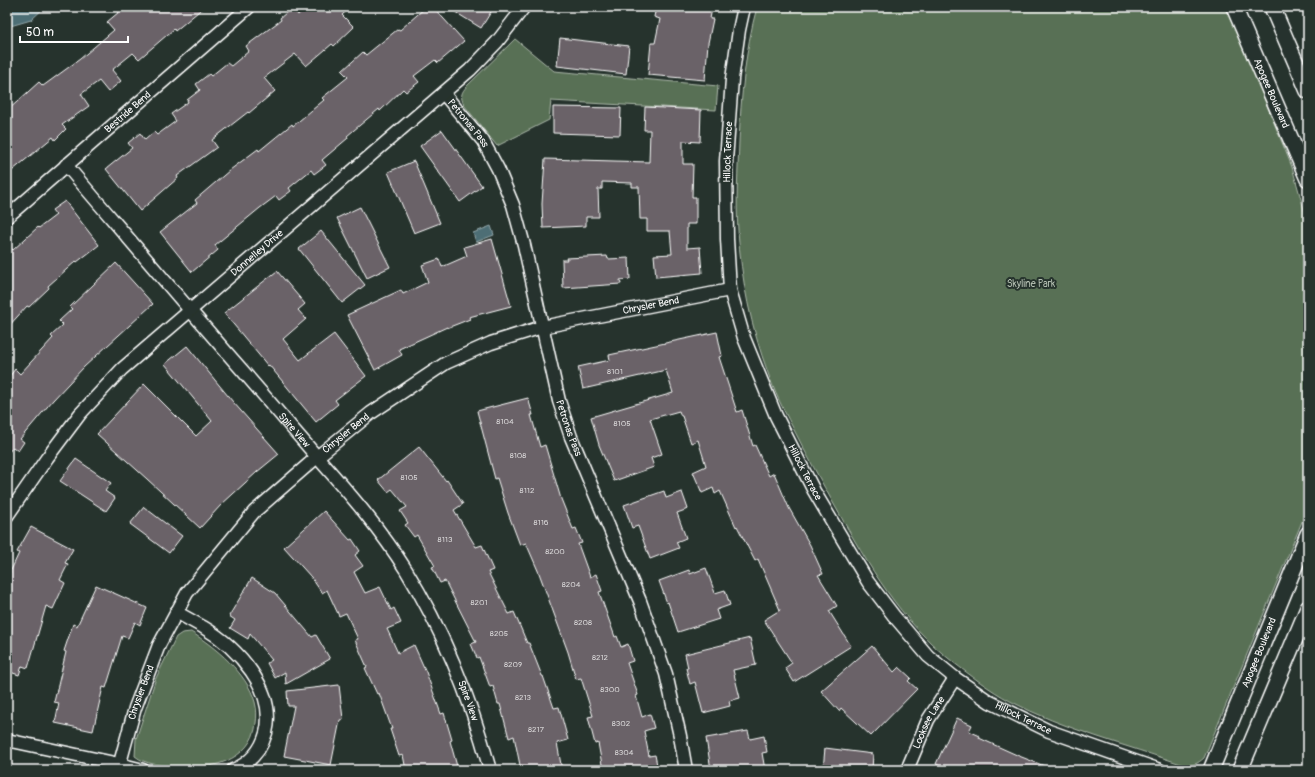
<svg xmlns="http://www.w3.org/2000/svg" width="1315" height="777" font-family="Pangolin,sans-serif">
	<rect width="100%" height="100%" fill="#26332d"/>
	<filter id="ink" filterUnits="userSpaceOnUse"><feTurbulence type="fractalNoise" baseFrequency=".025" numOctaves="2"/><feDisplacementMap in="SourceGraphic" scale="8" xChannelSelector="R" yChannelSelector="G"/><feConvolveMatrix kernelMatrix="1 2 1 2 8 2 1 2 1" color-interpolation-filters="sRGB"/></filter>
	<g filter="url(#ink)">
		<path fill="#587055" stroke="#acb8aa" d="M757,7h470l65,160 16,57v283l-104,251c-7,6 -11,8 -20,7 -58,-20 -121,-36 -174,-64 -20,-11 -39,-25 -57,-39 -52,-40 -85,-97 -117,-154 -15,-27 -30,-54 -44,-82 -9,-17 -18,-35 -24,-53 -17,-46 -27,-94 -30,-143 -2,-29 0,-59 1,-88 2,-46 6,-91 18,-135z
			M515,39l39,32 164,15 -2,24 -165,-9 -2,19 -52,26 -33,-41c-4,-9 -3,-12 3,-19z
			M191,632c24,15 56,41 64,70 2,7 2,15 1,21 -4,39 -49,48 -81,44 -14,-2 -29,-2 -40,-11l1,-17 20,-61 20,-41 6,-4z"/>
		<path fill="#4d6e74" stroke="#94a8ac" d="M7,7h38l-14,13 -24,7z
			M491,226l3,9 -18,7 -3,-9z"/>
		<path fill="#6b6268" stroke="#fff" d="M125,7h79l-29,24 -1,-2 -35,30 -6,-6 -21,17 9,11 -13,11 -9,-11 -18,13 8,12 -27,19 4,4 -11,11 -2,-3 -46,38v-64l32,-29 4,4 37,-27 34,-29 -7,-8z
			M306,7h45l-9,8 12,12 -20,19 -2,-2 -26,22 -11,-12 -31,24 11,13 -26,22 -1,-1 -36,28 5,7 -40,29 1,2 -38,33 -34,-42 26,-21 -4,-5 12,-10 5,7 9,-8 3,3 19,-14 -5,-7 17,-12 -1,-2 13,-10 -4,-6 13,-10 2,2 16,-13 4,3 18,-15 -3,-5 35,-26 -1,-2 12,-10 6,7z
			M426,7h7l31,34 -26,22 -3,-3 -21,16 5,6 -13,10 -3,-3 -23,22 -1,-2 -32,27 1,2 -26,22 4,5 -12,9 -3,-4 -22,18 2,3 -12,9 -3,-4 -16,12 -45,37 3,5 -26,22 -32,-40 37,-29 -2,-3 35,-30 28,-21 1,2 33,-27 1,2 31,-26 -2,-2 26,-21 -6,-6 21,-19 3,3 32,-26 2,1z
			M447,7h47l-13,21z
			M656,7h49l7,1 -2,11h3l-5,24 -3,37 -57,-5 3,-32h4l5,-24 -6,-2z
			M560,38l69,8 -3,28 -69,-8z
			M553,107l68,1 -1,27 -67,-2z
			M645,107l56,3 -1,32 -17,-1v23h10l-1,33h4v27h-9v24l13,-1 2,26 -46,4 -2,-22 18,-1 -2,-23h-23v-12h-7l-1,-32h-7v-4l-30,-1v7h-4l1,28h-13v9l-43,2 -1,-24 3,-45 104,3 1,-32h-6z
			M442,130l40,56 -22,16 -40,-56z
			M414,161l26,62 -26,10 -26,-61z
			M65,201l34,44 -22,17 -1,-1 -28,25 1,2 -20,19 -2,-1 -20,22v-84l6,6 25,-23 1,1 17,-13 -4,-5z
			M360,207l30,60 -23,11 -30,-60z
			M321,231l44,54 -23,18 -43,-54z
			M492,239l19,67 -42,11 1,2 -23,9v-1l-48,22 3,6 -27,15 -28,-55 54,-25 2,4 25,-12 -6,-17 17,-6 3,8 25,-11 -3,-9z
			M607,256l1,3 21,-1 1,21 -10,1 1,4 -58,4 -1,-28h5l-1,-2z
			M116,263l37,41 -69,63 -31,33 -33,39 4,3 -6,9 -5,-4 -6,7v-74l8,-11 5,5 33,-36 -2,-2 12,-11 -4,-4 13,-12 -2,-2z
			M277,271l28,33 -7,6 8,9 -23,20 17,21 34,-26 32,42 -31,24 3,4 -22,18 -47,-57 -1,1 -44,-53z
			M717,332l5,24 -3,1 18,55 5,-2 11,36 2,-1 14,31 5,-3 15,35 21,37 13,29 -5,1 19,31 -8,5 22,35 -57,36 -9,-14 7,-5 -28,-43 16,-10 -22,-51 -3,2 -18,-35 -1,1 -16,-36 -5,3 -2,-6 -11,5 -9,-21 13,-6 -8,-26 -7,3 -9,-27h-1l-2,-5 -29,8 12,35 -11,4 3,9 -40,14 -15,-36 -8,-28 82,-24 -7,-23 -83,19 -5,-22 32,-7 -1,-5z
			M187,346l46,56 46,52 -22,18 -36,33 -21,23 -53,-49 -50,-45 47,-50 52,52 16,-15 -47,-57z
			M528,398l5,17h-2l9,32 5,-2 16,54 12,30 3,-1 6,15 -4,1 12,33 6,-3 6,17 -3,1 16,45 2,-1 4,11 7,-3 5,17 -6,2 11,32 -2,1 6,21 8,-3 4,14 -10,3 5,25 6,-1 3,15h-55l-5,-27 -3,1 -7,-27 5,-1 -12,-38 -5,1 -8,-27 -29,-79 -13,-30 -6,2 -12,-32 -11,-35 -2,1 -18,-68z
			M419,447l27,34 1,-1 16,24 -9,6 22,37 6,-2 11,25 -5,2 21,42 5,-2 13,31h2l13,33h1l11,32 5,-1 9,33 -11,3 5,27h-41l-7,-34 -5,2 -9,-34h-2l-5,-18 -3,1 -11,-30 -2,1 -6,-14 5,-2 -31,-61 -5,2 -8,-16 3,-1 -18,-31 -3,2 -9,-12 3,-2 -8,-12 7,-4 -15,-18 -4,3 -10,-12z
			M76,459l35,24 -6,8 10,7 -9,13 -46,-30z
			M664,491l2,7 16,-6 6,17 -11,4 9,25 -10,4 3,6 -29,11 -12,-33 -6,2 -8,-23z
			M144,507l38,29 -13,17 -39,-29z
			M324,511l26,29 2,-1 8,12 -5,4 8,11 -9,6 11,21 15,-6 11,23 3,-2 7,15 -14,6 11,24 16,-8 12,27 15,42 3,-1 8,27 -2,1 8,29h-52l-3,-15 -4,1 -9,-27h2l-13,-36 -2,1 -12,-26 2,-1 -12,-27 3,-1 -12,-26 -7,3 -12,-26 -5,3 -11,-16 -27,-30z
			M31,527l42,22 -8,14 3,1 -8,16 5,3 -12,26 -7,-3 -18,62 -6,-2 -3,9 -12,-4v-92l12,-26 -2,-1z
			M706,568l9,25 10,-3 5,15 -14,5 3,9 -41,13 -10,-30 -1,1 -8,-22 30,-11 1,4z
			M252,578l23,15 37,44 4,-2 14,24 -44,25 -1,-12 -10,6 -8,-15 5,-3 -22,-26 -2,5 -18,-11 5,-8 -6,-4z
			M96,585l51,23 -7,17 -5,-3 -7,16 -6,-2 -16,52 -3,-1 -10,44 -38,-8 4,-20 -5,-1 12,-50 -2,-1 9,-27 4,2z
			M750,638l6,27 -23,5 7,28 -11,3 1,5 -27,7 -8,-31 -5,2 -4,-16h2l-3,-14z
			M872,646l22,26 5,-5 12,11 -3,3 9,8 -46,47 -30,-28 -2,3 -18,-20z
			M339,685l4,34 -3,1 -9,45 -47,-9 10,-50h-6l-1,-15z
			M957,718l15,7 -3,6 11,5 -1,2 40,18 33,13v1h-103l-13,-6z
			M748,731l2,8 14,-3 3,16 -5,1 3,17h-54l-5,-32z
			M825,748l48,6 -1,16h-49z"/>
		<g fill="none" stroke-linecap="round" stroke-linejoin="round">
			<defs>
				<g id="minor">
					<path id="s1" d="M744,7l-5,23 -7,49 -6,82 1,78 3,51 14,48 32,78 38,75 54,91 26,34 34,40 27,22 35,24 59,29 111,39"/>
					<path id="s2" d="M444,94l39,47 15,28 15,36 11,40 35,156 12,36 69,164 26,73 14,62 6,34"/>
					<path id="s3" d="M66,165c59,69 117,138 176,205 26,30 51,59 76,88 32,36 63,72 88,112 38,62 65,130 84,200"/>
					<path id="s4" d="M7,217l242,-210"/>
					<path id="s5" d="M7,516l40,-58 33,-44 42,-45 348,-299 27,-28 27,-35"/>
					<path d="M176,612c9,5 18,10 27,15 34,20 74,63 63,106 -5,18 -16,30 -33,37"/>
					<path d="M7,740l112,24 24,6"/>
					<path id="s6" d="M118,770l17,-62 24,-63 28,-52 67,-81 63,-55 54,-44 75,-50 45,-20 51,-16 188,-37"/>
					<path id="s7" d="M908,770l1,-5 19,-45 27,-42"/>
				</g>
				<g id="tertiary">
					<path id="s8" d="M1234,7l74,172"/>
					<path d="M1272,7l36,84"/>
					<path id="s9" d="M1211,770l97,-236"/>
					<path d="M1240,770l68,-162"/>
				</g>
			</defs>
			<use href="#minor" stroke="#fff" stroke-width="15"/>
			<use href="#tertiary" stroke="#fff" stroke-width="18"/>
			<use href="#minor" stroke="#26332d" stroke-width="12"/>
			<use href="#tertiary" stroke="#26332d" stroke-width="15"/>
		</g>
	</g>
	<g text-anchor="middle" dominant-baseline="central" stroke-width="4" stroke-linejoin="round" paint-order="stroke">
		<g font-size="8" fill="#dad8d9">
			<text x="615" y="371">8101</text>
			<text x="505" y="421">8104</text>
			<text x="622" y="423">8105</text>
			<text x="518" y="455">8108</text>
			<text x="409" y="477">8105</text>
			<text x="527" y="490">8112</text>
			<text x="541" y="522">8116</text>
			<text x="445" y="539">8113</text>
			<text x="555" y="551">8200</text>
			<text x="571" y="584">8204</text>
			<text x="479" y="602">8201</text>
			<text x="583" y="622">8208</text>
			<text x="499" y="633">8205</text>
			<text x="600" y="657">8212</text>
			<text x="513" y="664">8209</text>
			<text x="610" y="689">8300</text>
			<text x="523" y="697">8213</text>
			<text x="621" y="723">8302</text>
			<text x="536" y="729">8217</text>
			<text x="624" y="752">8304</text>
		</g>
		<g font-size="10" fill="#fff" stroke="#26332d">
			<text stroke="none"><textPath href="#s8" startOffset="94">Apogee Boulevard</textPath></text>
			<text stroke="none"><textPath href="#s4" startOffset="160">Bestride Bend</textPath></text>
			<text stroke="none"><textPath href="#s2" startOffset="38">Petronas Pass</textPath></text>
			<text transform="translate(728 152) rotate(-88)">Hillock Terrace</text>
			<text stroke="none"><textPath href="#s5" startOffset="365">Donnelley Drive</textPath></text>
			<text stroke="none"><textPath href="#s6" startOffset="753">Chrysler Bend</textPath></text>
			<text stroke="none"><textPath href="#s2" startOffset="362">Petronas Pass</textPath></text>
			<text stroke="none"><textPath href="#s3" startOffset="350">Spire View</textPath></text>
			<text stroke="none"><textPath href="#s6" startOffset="417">Chrysler Bend</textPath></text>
			<text stroke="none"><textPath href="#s1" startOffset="482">Hillock Terrace</textPath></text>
			<text stroke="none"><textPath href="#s9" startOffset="127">Apogee Boulevard</textPath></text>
			<text stroke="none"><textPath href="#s6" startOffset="81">Chrysler Bend</textPath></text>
			<text stroke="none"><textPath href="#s3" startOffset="674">Spire View</textPath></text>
			<text stroke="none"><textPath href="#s1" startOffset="818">Hillock Terrace</textPath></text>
			<text stroke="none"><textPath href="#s7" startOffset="52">Looksee Lane</textPath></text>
		</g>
		<g font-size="10" fill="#b4bfb2" stroke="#26332d">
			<text x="1031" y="284">Skyline Park</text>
		</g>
	</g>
	<rect width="1315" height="777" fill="none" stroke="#26332d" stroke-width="24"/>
	<rect x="12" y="12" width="1291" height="753" fill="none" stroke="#fff" stroke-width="1.5" filter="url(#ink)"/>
	<path d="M20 36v6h108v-6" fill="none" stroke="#ffffff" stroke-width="2"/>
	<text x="26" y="36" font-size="12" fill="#ffffff" stroke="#26332d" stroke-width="3" paint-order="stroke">50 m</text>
</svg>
